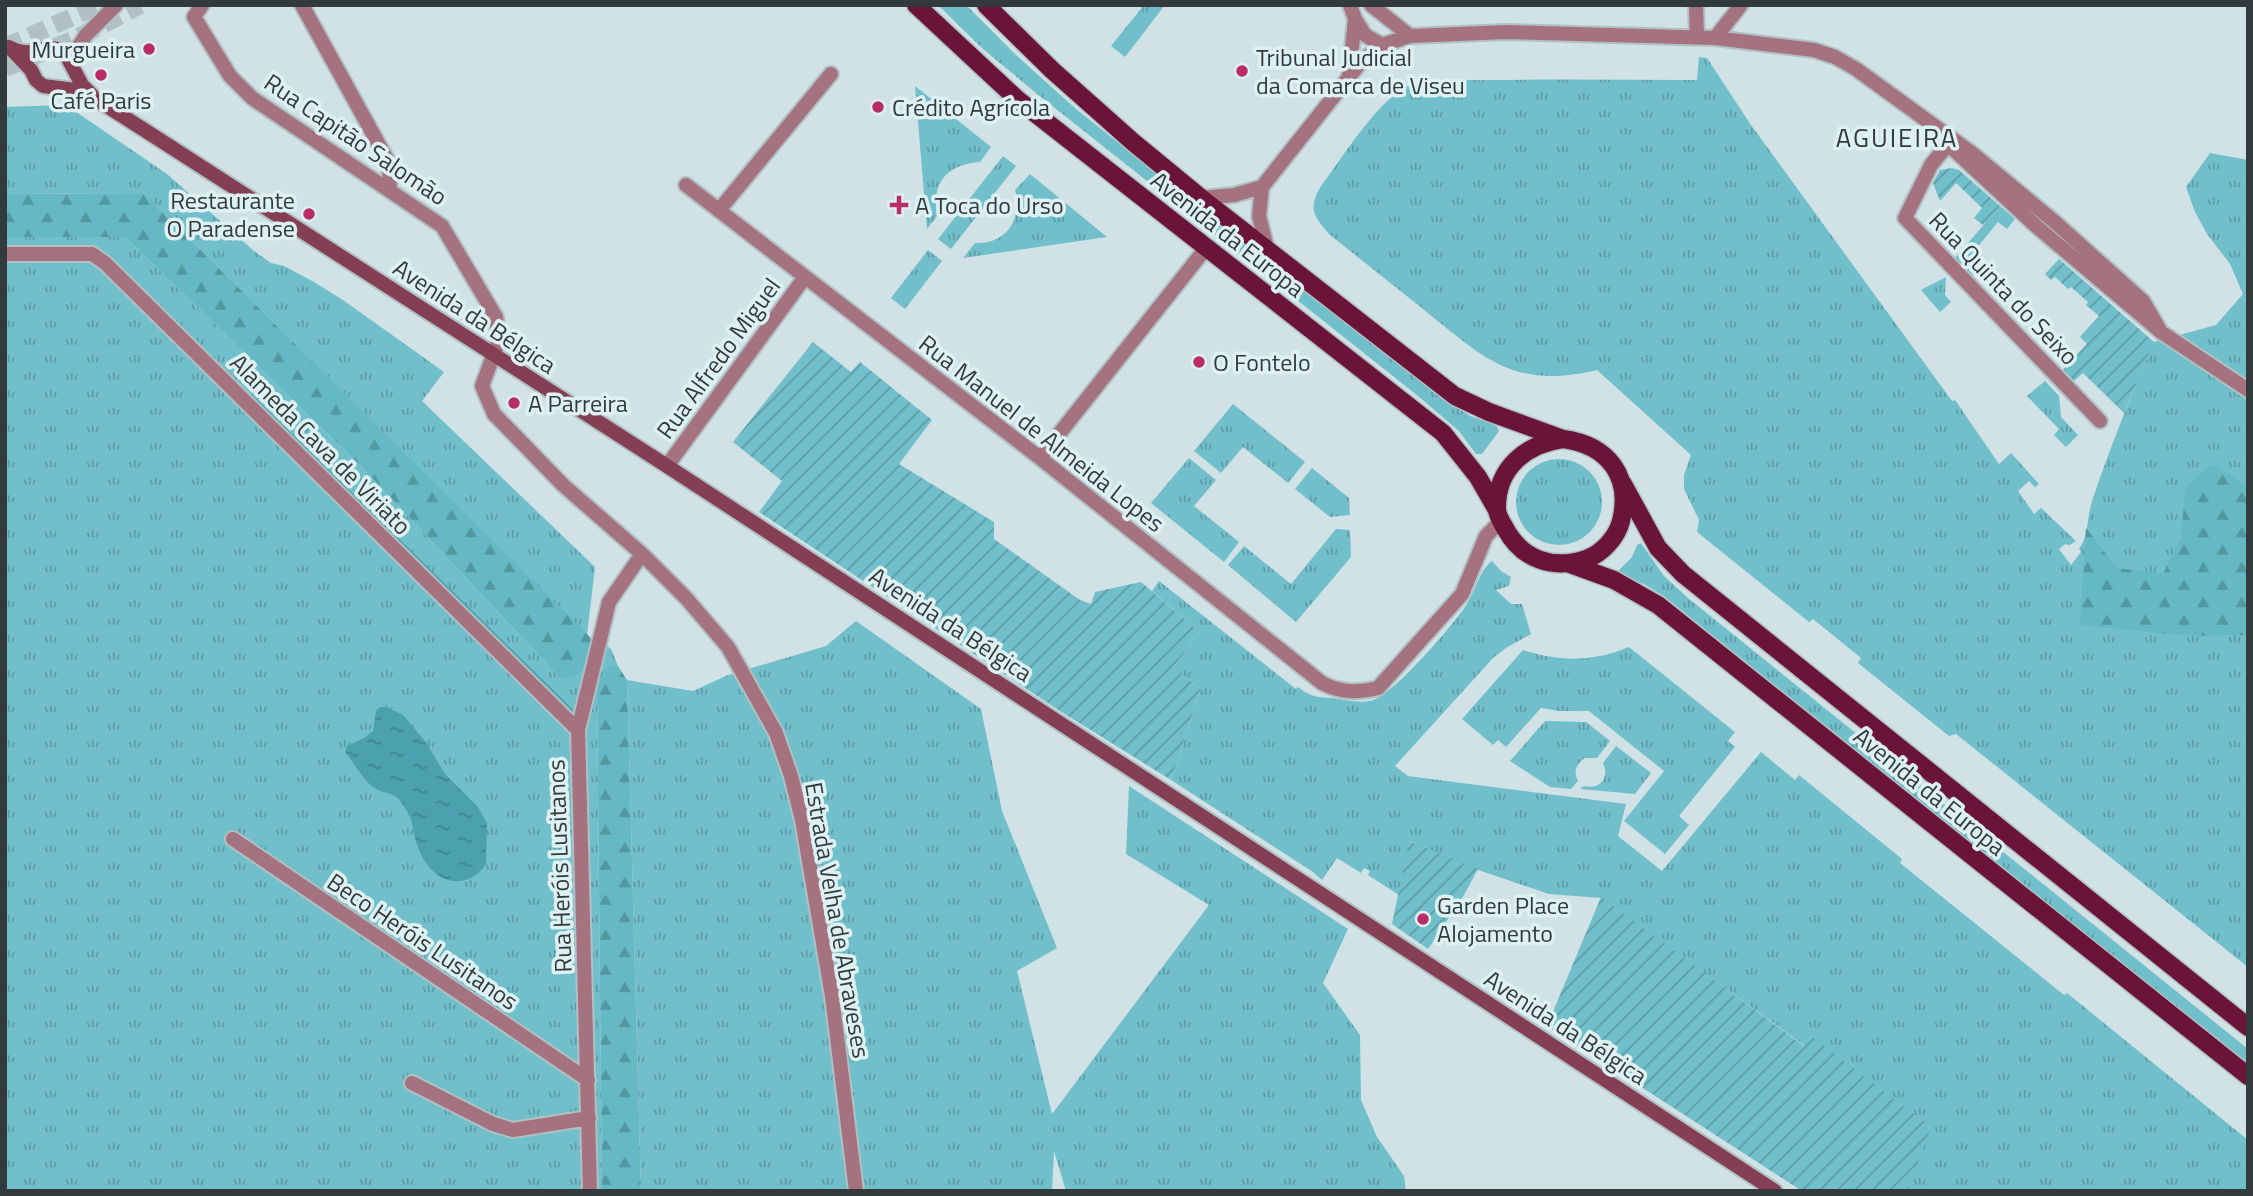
<svg xmlns="http://www.w3.org/2000/svg" width="2253" height="1196" font-family="'Titillium Web',sans-serif">
	<defs>
		<pattern id="grass-tufts" width="24" height="20" patternUnits="userSpaceOnUse" patternTransform="scale(1.75)"><rect width="24" height="20" fill="#71bfcb"/><path d="M3 7l-1-3M5 7V3M7 7l1-3M15 17l-1-3M17 17v-4M19 17l1-3" fill="none" stroke="#5d9ca6"/></pattern>
		<pattern id="forest-firs" width="22" height="20" patternUnits="userSpaceOnUse" patternTransform="scale(1.75)"><rect width="22" height="20" fill="#64b9c5"/><path d="M5 1l3.5 6h-7zM16 11l3.5 6h-7z" fill="#5397a1"/></pattern>
		<pattern id="garden-furrows" width="10" height="10" patternUnits="userSpaceOnUse" patternTransform="scale(1.75)"><rect width="10" height="10" fill="#71bfcb"/><path d="M-1 1l2-2M0 10L10 0M9 11l2-2" fill="none" stroke="#5d9ca6"/></pattern>
		<pattern id="water-ripples" width="26" height="14" patternUnits="userSpaceOnUse" patternTransform="scale(1.75)"><rect width="26" height="14" fill="#4ba1ad"/><path d="M2 4q2-2 4 0t4 0M15 11q2-2 4 0t4 0" fill="none" stroke="#3f848e"/></pattern>
	</defs>
	<rect width="100%" height="100%" fill="#d0e2e5"/>
	<path fill="url(#grass-tufts)" d="M938,5h28l49,49 61,55 195,156 156,121 43,30 26,9 3,6 -17,23h-6l-17,-23 -41,-35 -382,-303 -53,-44z
		M1144,5h21l-40,52 -14,-11z
		M1699,57l8,1 44,67 201,276 3,-1 44,64 12,-11 28,31 -4,3 -6,-6 -11,10 16,23 7,-6 35,33 -6,4 -5,-1 -6,5 12,16 10,-13 -2,-3c10,-13 8,-35 14,-51 18,-53 39,-105 61,-156l62,-17 27,-31 -13,-30 -23,-30 -12,-22 -9,-25 24,-34 38,7v807l-292,-233 -7,2 -91,-73 3,-5 -48,-39 -4,3 -112,-90 2,-12 -15,-31v-14l7,-20 -94,-85c-84,20 -113,-12 -174,-61 -31,-25 -63,-50 -94,-75 -16,-18 -21,-26 -8,-48 22,-29 52,-79 83,-98 19,-12 61,-7 84,-8 69,-1 139,0 209,0z
		M915,86l76,61 -11,15c-32,2 -50,21 -42,53l-11,14z
		M66,105l101,69 87,77 17,12 13,3 30,16 29,18 101,72 -22,29 173,166 -8,68 -444,-442 -138,1v-87z
		M1003,156l13,10 -65,83 -13,-10z
		M1030,174l77,63 -144,21 12,-15c31,2 48,-24 40,-53z
		M2000,206l15,13 -8,10 -9,-7 -23,28 8,8 -11,18 -17,-18z
		M5,237h120l235,228 201,214 45,-34 5,4 7,17h-9l-12,24 5,501h-597z
		M928,250l14,11 -37,48 -14,-11z
		M1946,277l-1,18 6,7 -11,10 -19,-22z
		M2045,381l14,15 2,21 17,18 -12,12 -12,-12 5,-6 -32,-33z
		M1233,404l72,58 -17,21 -45,-36 -22,26 -27,-22z
		M1189,458l27,22 -22,26 45,36 -15,20 -73,-59z
		M1516 502a43 43 0 1 1 86 0a43 43 0 1 1-86 0Z
		M1312,468l37,30 1,17 -20,2 -35,-28z
		M1336,529l14,1 1,27 -55,65 -68,-57 16,-19 47,38z
		M1641,543l23,33 24,22 560,451v18l-583,-470 -19,-12 -26,-11 -1,-4 13,-13 5,-12z
		M1492,561l9,10 10,6 -2,9 -13,4 15,14h11l9,30 -25,14 -13,10 -98,108 13,10 218,28 -8,32 44,35 99,-119 34,28 4,-5 103,84 -2,4 164,132 3,-2 181,147v51h-340l-96,-154 -7,9 -204,-148 -52,-4 -97,-33 -42,-20 -11,54 -31,-20 2,-4 -6,-3 -3,5 -24,-15 -15,22 -9,-8 -142,-92 30,-91 -28,-21 27,-36 -48,-41 7,-10 137,108 2,-2c13,10 18,10 35,11 11,2 25,5 37,3 22,-4 81,-74 95,-94 10,-14 14,-37 27,-46z
		M856,621l125,88 21,102 55,137 -40,23 35,143 157,-209 -83,-51 3,-68 219,143 -25,54 37,52 1,65 16,37 27,39 2,15h-340l-12,-40 -2,40h-411l-14,-511 66,11 35,-16 98,-29z
		M1629,647l106,85 -7,9 7,6 -56,69 10,9 -24,29 -41,-33 40,-50 -75,-60h-30l-18,-3 -35,39 -8,-7 -5,5 -31,-26 61,-69c35,12 71,12 106,-3z
		M1545,721l41,1 24,19 -13,17h-12c-9,6 -12,14 -7,23l-7,8 -21,-2 -40,-26z
		M1616,746l35,27 -16,21 -55,-5 4,-3c16,4 26,-8 19,-23z"/>
	<path fill="url(#forest-firs)" d="M143,193l451,448 -4,24 -14,10 -15,4 -201,-214 -235,-228h-120v-43z
		M2212,464l36,23v148l-59,1 -109,-11 6,-97 31,40 46,6 18,-37 4,-49z
		M609,666h9l9,14 14,511h-39l-5,-501 7,-19z"/>
	<path fill="url(#garden-furrows)" d="M1952,168l7,2 41,36 -17,19 -9,-7 8,-10 -26,-25 -16,18 -7,-18 7,-13z
		M2059,259l95,83 -30,71 -41,-40 -9,8 -11,-11 24,-26 -7,-7 19,-21 -13,-11 2,-3 -17,-15 -3,2 -13,-12 -4,3 -6,-6z
		M813,342l38,30 9,-10 72,58 -33,44 95,58v17l86,61 11,4 4,-12 46,-10 59,50 -27,36 28,21 -30,91 -111,-69 -301,-199 23,-31 -49,-39z
		M1409,841l69,28 -14,26 -36,54 -36,-25z
		M1601,897l203,149 8,-9 119,90 -23,64h-106l-255,-165z"/>
	<path fill="url(#water-ripples)" d="M380,707h7l16,8 22,26 20,33 33,33 9,16 -1,41c-6,9 -14,16 -26,17 -23,2 -39,-20 -44,-40 -3,-8 -3,-19 -7,-26 -2,-5 -6,-10 -9,-14 -5,-8 -16,-8 -24,-12 -13,-8 -21,-25 -31,-37l2,-6 17,-8 9,-7 3,-20z"/>
	<g fill="none" stroke-linecap="round" stroke-linejoin="round">
		<path stroke="#4ba1ad" stroke-width="5" d="M251,397l319,313"/>
		<path stroke="#b1c0c3" stroke-width="18" stroke-dasharray="18 9" stroke-linecap="butt" d="M5,47l94,-42
			M5,68l72,-30 63,-33"/>
		<defs>
			<path id="street" d="M202,5l-8,12 36,59 22,22 190,128 54,91 3,23 -17,46 12,28 69,71 79,69 44,44 42,49 48,86 15,43 11,44 30,176 24,195
				M302,5l87,158 1,28
				M1371,5l39,31
				M1696,5l1,32
				M1355,19l10,16 17,10
				M1715,38l26,-33
				M70,60l16,-25 30,-30
				M1349,76l6,-57 -5,-14
				M1948,144l-17,21 -26,53 195,203
				M1950,146l86,80 125,106 87,58
				M686,185l354,273 282,225c19,10 36,10 56,5l84,-94 24,-58 15,-15
				M1262,187l99,-125 21,-17 28,-9 97,-4 208,6 99,12 21,7 21,12 117,85 83,69 87,78 18,31
				M1201,198l33,-3 28,-8 -3,29 8,32
				M720,209l111,-135
				M5,254h87l13,9 473,467
				M1040,458l166,-210
				M667,466l138,-189
				M233,839l355,241
				M412,1083l81,41 20,6 76,-12
				M590,1191l-12,-461 31,-128 33,-48"/>
			<path id="secondary" d="M9,47l22,23 5,10 7,6 32,4 24,11 61,39 507,326 1108,725
				M11,48c24,12 32,-7 53,3l18,34 10,10"/>
			<path id="primary" d="M916,5l101,94 426,334 35,44 19,33
				M986,5l66,65 81,72 68,56 254,198 34,16 74,27
				M1563,439c45,6 69,37 58,82 -4,16 -19,33 -35,38 -33,11 -64,1 -81,-31 -3,-5 -8,-13 -8,-19 -1,-41 29,-65 66,-70z
				M1623,484l35,64 25,26 565,453
				M1570,564l44,16 44,25 590,471"/>
		</defs>
		<use href="#street" stroke="#b1c0c3" stroke-width="18"/>
		<use href="#secondary" stroke="#b1c0c3" stroke-width="18"/>
		<use href="#primary" stroke="#b1c0c3" stroke-width="21"/>
		<use href="#street" stroke="#a57380" stroke-width="14"/>
		<use href="#secondary" stroke="#843f55" stroke-width="14"/>
		<use href="#primary" stroke="#6a1437" stroke-width="18"/>
	</g>
	<g fill="#b92d64" stroke="#ddf0f2" stroke-width="2.5">
		<circle cx="149" cy="49" r="7"/>
		<circle cx="1242" cy="71" r="7"/>
		<circle cx="101" cy="75" r="7"/>
		<circle cx="878" cy="107" r="7"/>
		<path d="M895.5 194.5h7v7h7v7h-7v7h-7v-7h-7v-7h7z"/>
		<circle cx="309" cy="214" r="7"/>
		<circle cx="1199" cy="362" r="7"/>
		<circle cx="514" cy="403" r="7"/>
		<circle cx="1423" cy="919" r="7"/>
	</g>
	<g text-anchor="middle" dominant-baseline="central" stroke-width="7" stroke-linejoin="round" paint-order="stroke">
		<g font-size="24" fill="#333a3b" stroke="#ddf0f2" text-anchor="start">
			<text x="135" y="49" text-anchor="end">Murgueira</text>
			<text x="1256" y="57">Tribunal Judicial<tspan x="1256" dy="28">da Comarca de Viseu</tspan></text>
			<text x="101" y="100" text-anchor="middle">Café Paris</text>
			<text x="892" y="107">Crédito Agrícola</text>
			<text x="295" y="200" text-anchor="end">Restaurante<tspan x="295" dy="28">O Paradense</tspan></text>
			<text x="915" y="205">A Toca do Urso</text>
			<text x="1213" y="362">O Fontelo</text>
			<text x="528" y="403">A Parreira</text>
			<text x="1437" y="905">Garden Place<tspan x="1437" dy="28">Alojamento</tspan></text>
		</g>
		<g font-size="24" fill="#333a3b" stroke="#ddf0f2">
			<text transform="translate(356 139) rotate(34)">Rua Capitão Salomão</text>
			<text transform="translate(1228 234) rotate(38)">Avenida da Europa</text>
			<text transform="translate(2004 288) rotate(46)">Rua Quinta do Seixo</text>
			<text transform="translate(475 316) rotate(33)">Avenida da Bélgica</text>
			<text transform="translate(718 358) rotate(-54)">Rua Alfredo Miguel</text>
			<text transform="translate(1042 433) rotate(38)">Rua Manuel de Almeida Lopes</text>
			<text transform="translate(321 444) rotate(45)">Alameda Cava de Viriato</text>
			<text transform="translate(951 624) rotate(33)">Avenida da Bélgica</text>
			<text transform="translate(1930 791) rotate(39)">Avenida da Europa</text>
			<text transform="translate(559 866) rotate(-92)">Rua Heróis Lusitanos</text>
			<text transform="translate(838 920) rotate(80)">Estrada Velha de Abraveses</text>
			<text transform="translate(423 941) rotate(34)">Beco Heróis Lusitanos</text>
			<text transform="translate(1566 1027) rotate(33)">Avenida da Bélgica</text>
		</g>
		<g font-size="26" letter-spacing="2" fill="#333a3b" stroke="#ddf0f2">
			<text x="1897" y="137">AGUIEIRA</text>
		</g>
	</g>
	<rect width="2253" height="1196" fill="none" stroke="#333a3b" stroke-width="14"/>
</svg>
